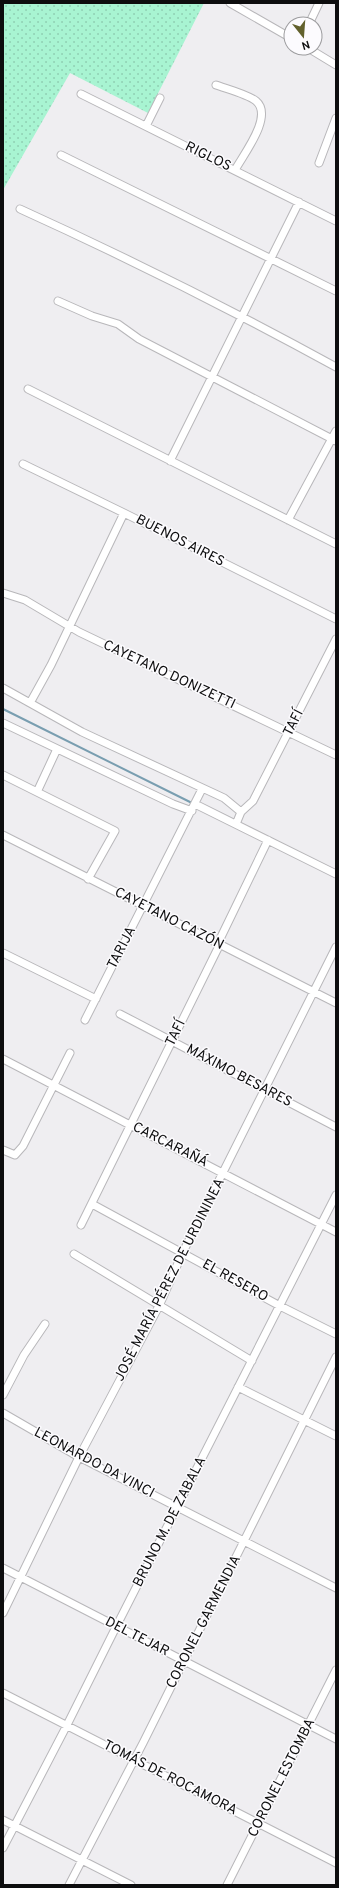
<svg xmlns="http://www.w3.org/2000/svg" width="339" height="1888" font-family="Overpass,sans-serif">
	<defs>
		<pattern id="grass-dots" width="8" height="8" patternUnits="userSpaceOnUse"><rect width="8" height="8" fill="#a8f4d2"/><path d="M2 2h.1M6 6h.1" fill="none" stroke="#8fd0b3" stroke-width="1.8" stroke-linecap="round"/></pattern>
	</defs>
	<rect width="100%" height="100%" fill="#efeef1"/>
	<path fill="url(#grass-dots)" d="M3,3h201l-56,110 -78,-40 -67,117z"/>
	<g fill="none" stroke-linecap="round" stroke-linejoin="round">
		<path stroke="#799eb0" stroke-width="2" d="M3,709l191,95"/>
		<defs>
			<path id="minor" d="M230,3l61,35
				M309,24l10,-21
				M308,48l28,17
				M216,85c11,4 31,9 40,16 18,15 -13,54 -21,69
				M81,94l255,127
				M146,126l14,-28
				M61,155l275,136
				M319,163l17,-45
				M20,209c108,49 212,101 316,158
				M58,301l34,15 26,8 21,15 197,102
				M28,389l308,155
				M170,461l129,-259
				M23,464l101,49 212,106
				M288,520l48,-89
				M3,593l22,7 54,32 257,123
				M3,688l79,44 142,66 17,14
				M30,703l21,-38 73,-152
				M3,723l170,81 19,7
				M3,775l112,56 -27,48
				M37,792l20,-43
				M195,804l141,70
				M236,824l5,-12 12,-11 83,-162
				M3,835l333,168
				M3,953l93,46
				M120,1014l216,113
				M85,1020l117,-231
				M3,1059l333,173
				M3,1150l12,5 8,-9 47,-93
				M92,1204l188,102 56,28
				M81,1225l137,-277 3,-11 47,-97
				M74,1254l178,107
				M238,1387l98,49
				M3,1395l21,-40 21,-31
				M3,1413l76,44 257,131
				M3,1568l333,171
				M3,1613l76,-156 80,-151 24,-54 153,-305
				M3,1693l333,170
				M3,1820l128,65
				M3,1848l64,-123 49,-98 220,-432
				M69,1885l74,-142 193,-386
				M227,1885l109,-215"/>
		</defs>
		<use href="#minor" stroke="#b8b7ba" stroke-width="9"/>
		<use href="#minor" stroke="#fff" stroke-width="7"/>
	</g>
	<g text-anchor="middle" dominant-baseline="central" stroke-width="3" stroke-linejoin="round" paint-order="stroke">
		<g font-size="14" fill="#0d0d0e" stroke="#fcfbfe">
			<text transform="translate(208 157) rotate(26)">RIGLOS</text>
			<text transform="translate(180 541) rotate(27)">BUENOS AIRES</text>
			<text transform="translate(169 675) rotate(25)">CAYETANO DONIZETTI</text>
			<text transform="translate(294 723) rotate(-63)">TAFÍ</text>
			<text transform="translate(169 919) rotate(27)">CAYETANO CAZÓN</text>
			<text transform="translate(122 948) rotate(-63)">TARIJA</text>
			<text transform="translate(176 1033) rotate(-64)">TAFÍ</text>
			<text transform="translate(239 1076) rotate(28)">MÁXIMO BESARES</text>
			<text transform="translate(170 1145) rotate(27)">CARCARAÑÁ</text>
			<text transform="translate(170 1280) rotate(-63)">JOSÉ MARÍA PÉREZ DE URDININEA</text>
			<text transform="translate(235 1281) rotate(29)">EL RESERO</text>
			<text transform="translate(94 1463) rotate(28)">LEONARDO DA VINCI</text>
			<text transform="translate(170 1522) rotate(-63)">BRUNO M. DE ZABALA</text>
			<text transform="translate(204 1622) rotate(-63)">CORONEL GARMENDIA</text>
			<text transform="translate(137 1637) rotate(27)">DEL TEJAR</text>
			<text transform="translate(170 1778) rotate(27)">TOMÁS DE ROCAMORA</text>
			<text transform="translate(282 1778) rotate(-63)">CORONEL ESTOMBA</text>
		</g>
	</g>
	<rect width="339" height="1888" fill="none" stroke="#0d0d0e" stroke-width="8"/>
	<g transform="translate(303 36) rotate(163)"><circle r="19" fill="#fcfbfe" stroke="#9c9c9e"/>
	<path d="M0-3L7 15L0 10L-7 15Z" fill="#62612d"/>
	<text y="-6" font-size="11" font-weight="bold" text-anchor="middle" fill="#0d0d0e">N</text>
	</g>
</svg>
